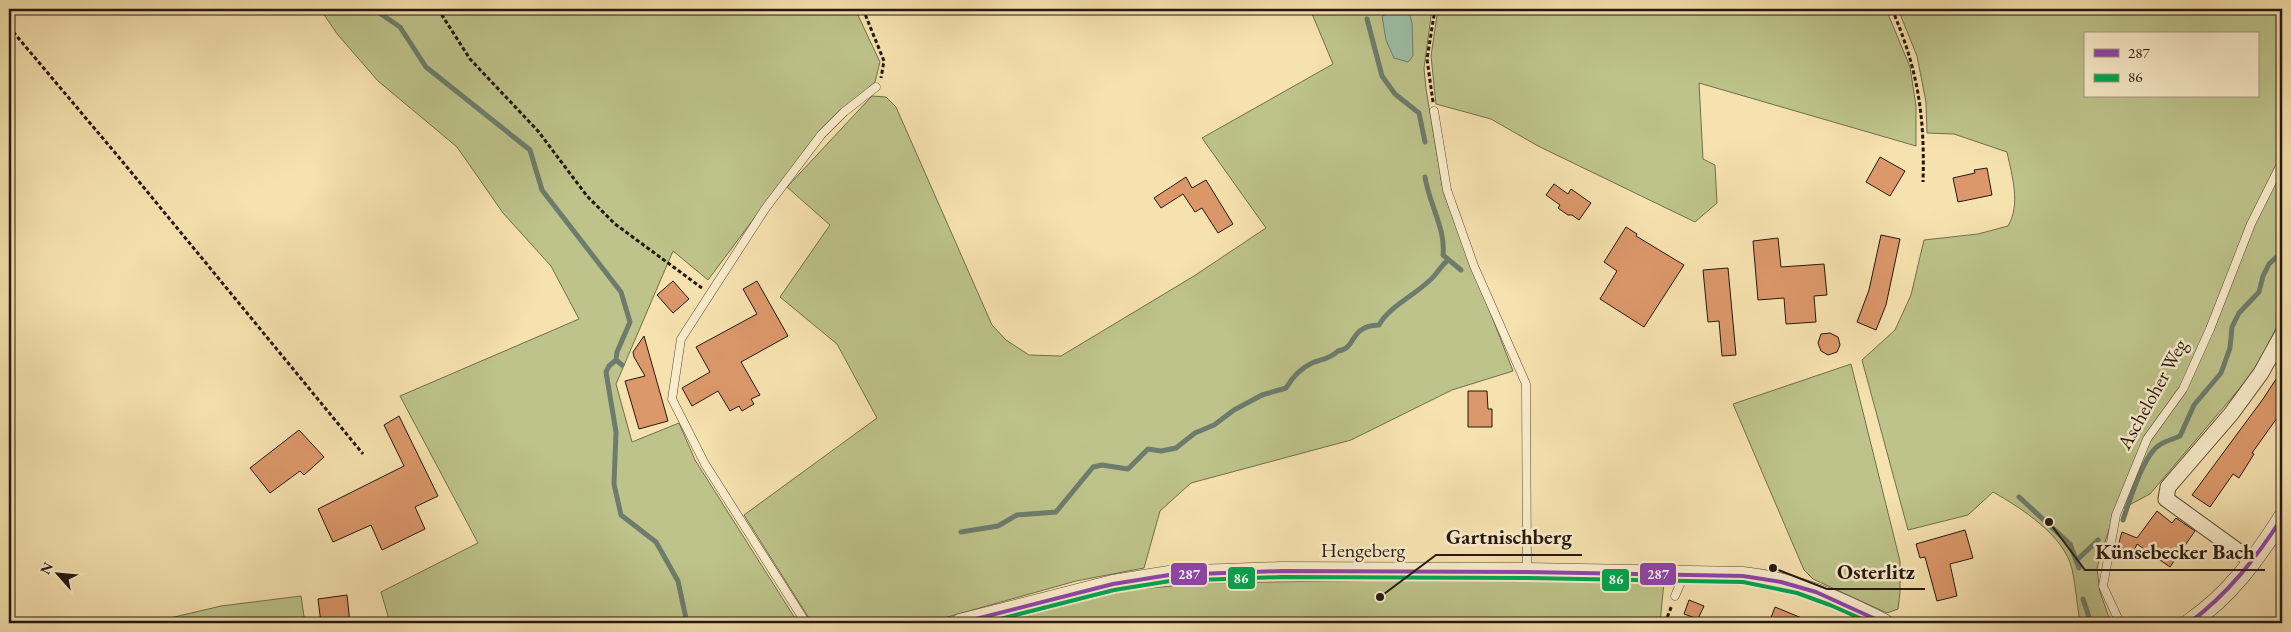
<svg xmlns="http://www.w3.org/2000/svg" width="2291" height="632" font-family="'EB Garamond',serif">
	<rect width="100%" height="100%" fill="#f6e2af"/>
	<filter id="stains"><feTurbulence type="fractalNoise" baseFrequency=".004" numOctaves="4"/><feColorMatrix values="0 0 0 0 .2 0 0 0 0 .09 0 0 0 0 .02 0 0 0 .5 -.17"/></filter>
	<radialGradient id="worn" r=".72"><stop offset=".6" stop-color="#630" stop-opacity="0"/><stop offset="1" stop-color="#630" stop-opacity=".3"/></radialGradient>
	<path fill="#bdc38a" stroke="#716e4e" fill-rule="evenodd" d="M320,9h535l25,53 -5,20 -58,52 -109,146 -35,-29 -57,133 16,58 47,-19 16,37 103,163h-408l-9,-31 97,-49 -78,-147 179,-77 -28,-53 -48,-53 -46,-66 -79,-66 -40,-46z
		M1310,9h122l-8,59 2,21 17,102 70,180 -61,19 -101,50 -160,43 -31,28 -16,57 -68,13 -150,42h-114l-68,-108 133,-97 -40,-74 -57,-47 50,-72 -43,-38 85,-91 14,1 10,10 96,218 14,15 23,15 32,1 133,-80 72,-48 -64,-90 131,-74z
		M1438,9h448l24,58 6,39v40l-217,-63 4,76 12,6 2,38 -22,19 -157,-76 -47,-27 -55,-15 -5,-48z
		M1898,9h384v307l-26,53 -106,125 -36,19 -17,55 3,24 11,31h-31c-3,-18 -4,-36 -8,-54 -8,-34 -51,-61 -79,-77l-25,23 -60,15 -46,-170 33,-30 16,-35 13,-55 54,-6 30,-8c13,-22 4,-50 -1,-74l-53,-18 -27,-1 -1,-31 -9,-46zM2085,34h172v62h-172z
		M1851,364l49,197v31l-2,17 -11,4 -74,-34 -9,-9 -71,-166z
		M1400,580l264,2 -4,41h-662l130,-33 78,-7z
		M301,596l4,27h-156l72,-17z"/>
	<path fill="#9dbea8" stroke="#6d7c6c" d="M1399,9h9l4,14 1,33 -5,6 -14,-4 -8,-18 -4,-24z"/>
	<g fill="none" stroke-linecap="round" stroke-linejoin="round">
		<path stroke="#6d7c6c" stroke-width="5" d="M378,9l3,5 19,13 26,40 104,83 12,40 79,102 9,30 -13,30 -1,8 6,5
			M1367,19l15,57 13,18 24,19 6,29
			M1425,177c4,27 21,52 18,78l18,15
			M2282,218l-3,4 3,16
			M616,360l-7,6 -3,6 10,60 -2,52 7,31 35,27 22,39 9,42
			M2019,497l51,47 9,24
			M2123,520c6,-18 20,-63 35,-74 6,-5 16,-7 22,-10l14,-31 27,-32 9,-25 2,-21 7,-14 20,-21 4,-16 6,-12 12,-11 1,-5
			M961,532l37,-6 19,-11 39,-3 37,-45 9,-2 26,4 20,-20 13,2 15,-3 19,-15 19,-8 20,-15 28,-15 24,-7c6,-10 15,-20 26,-25 10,-4 18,-4 26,-12 19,-2 10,-25 41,-26 11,-20 41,-32 56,-50 5,-6 7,-10 13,-15
			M2076,561l22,-21
			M2083,599l8,24"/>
	</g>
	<path fill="#dc986a" stroke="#251812" d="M1880,157l25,14 -15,25 -24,-14z
		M1987,168l5,27 -34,7 -5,-24 22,-5 -1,-3z
		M1186,177l6,11 14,-8 27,44 -15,9 -16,-25 -7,4 -12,-18 -22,14 -7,-10z
		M1554,184l14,10 3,-5 20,14 -12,17 -7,-5h-4l-10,-7 2,-3 -14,-10z
		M1626,227l11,7 -1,2 48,29 -40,62 -44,-28 17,-28 -13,-9z
		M1881,235l19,4 -14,66 -10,25 -19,-8 12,-32z
		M1778,238l3,29 43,-3 3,31 -13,1 2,26 -30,2 -2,-26 -26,2 -5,-59z
		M1728,268l8,87 -14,1 -3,-35 -11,1 -5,-52z
		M673,281l16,18 -16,14 -16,-18z
		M757,281l31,55 -47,26 19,33 -9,4 3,5 -12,7 -3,-5 -9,5 -12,-20 -26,15 -10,-18 28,-16 -14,-25 61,-33 -14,-25z
		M1830,333l8,4 2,8 -3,7 -9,3 -7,-4 -3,-8 3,-9z
		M644,336l24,85 -29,8 -14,-48 20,-5 -11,-19 -1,-5z
		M2282,370v41l-30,42 2,1 -15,24 -6,-4 -23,33 -18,-12 71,-96z
		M1468,391h19l1,18h4v18h-24z
		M399,416l39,80 -23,11 10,22 -43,21 -11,-25 -38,17 -15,-33 86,-43 -20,-41z
		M299,430l25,27 -20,18 -4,-4 -30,22 -20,-25z
		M2157,511l15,12 4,-5 19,13 -25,36 -33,-23 -4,9 -15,-7 4,-14 15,6z
		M1965,530l8,28 -23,6 7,32 -20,5 -12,-44 -5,1 -4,-14z
		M347,595l3,28h-29l-3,-24z
		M1689,600l15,6 -6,13 -14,-5z
		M1775,607l39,16h-45z"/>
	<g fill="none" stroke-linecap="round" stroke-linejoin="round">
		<defs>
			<path id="service" d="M1434,111l13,79 27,76 52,118 1,188
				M1675,596l9,-21
				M806,623l-101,-159 -33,-65 9,-60 84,-130 56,-74 23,-23 32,-25
				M2120,623l-17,-37 13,-71 31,-76 36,-50 27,-60 41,-105 31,-62"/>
			<path id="minor" d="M2253,562l-87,-63 2,-12 63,-73 30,-41 21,-38"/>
			<path id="tertiary" d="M960,623l153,-39 56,-9 112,-4 246,1 216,4c55,6 92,22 141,47
				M2189,623c40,-27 67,-64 93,-105"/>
		</defs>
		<use href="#service" stroke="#594a39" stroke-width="9"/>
		<use href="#minor" stroke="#594a39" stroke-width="17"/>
		<use href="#tertiary" stroke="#594a39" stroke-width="19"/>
		<path stroke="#251812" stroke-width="3" stroke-dasharray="4 2.5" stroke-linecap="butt" d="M438,9l32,50 68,72 49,65 28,28 87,64
			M863,9l21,52 -3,17
			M1892,9c26,61 33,107 31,173
			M9,27l113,134 241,293
			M1433,102l-6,-43 8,-50
			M1665,623l7,-18"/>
		<use href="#service" stroke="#f9eccb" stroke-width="8"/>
		<use href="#minor" stroke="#f9eccb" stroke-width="15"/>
		<use href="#tertiary" stroke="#f9eccb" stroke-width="18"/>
		<defs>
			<path id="bus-1" d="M960,623l153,-39 56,-9 112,-4 246,1 216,4 38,6 35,10 68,31
				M2189,623c39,-29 67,-65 93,-105"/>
			<path id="bus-2" d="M984,623l130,-33 56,-9 111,-4 246,1 216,4 54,11 33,12 41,18"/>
		</defs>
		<use href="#bus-1" stroke="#f9eccb" stroke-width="8"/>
		<use href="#bus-2" stroke="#f9eccb" stroke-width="8"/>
		<use href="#bus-1" stroke="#8e44ad" stroke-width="4"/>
		<use href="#bus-2" stroke="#00a651" stroke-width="4"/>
	</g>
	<g text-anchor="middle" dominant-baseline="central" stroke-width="5" stroke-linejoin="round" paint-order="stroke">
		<g font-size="20" fill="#251812" stroke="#f9eccb">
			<text transform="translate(2152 394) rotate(-61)">Ascheloher Weg</text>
			<text x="1363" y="550">Hengeberg</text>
		</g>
	</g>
	<path fill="none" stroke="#251812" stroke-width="2" d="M1380 597L1436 555H1582M2049 522L2085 570H2265M1773 568L1827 589H1925"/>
	<g fill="#251812" stroke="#f9eccb" stroke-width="2">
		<circle cx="1380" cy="597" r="5"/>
		<circle cx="2049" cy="522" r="5"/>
		<circle cx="1773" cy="568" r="5"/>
	</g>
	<g font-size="21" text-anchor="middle" font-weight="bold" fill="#251812" stroke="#f9eccb" stroke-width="5" stroke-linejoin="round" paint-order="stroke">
		<text x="1509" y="544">Gartnischberg</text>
		<text x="2175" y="559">Künsebecker Bach</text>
		<text x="1876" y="579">Osterlitz</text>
	</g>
	<g stroke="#f9eccb" stroke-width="2">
		<rect x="1170" y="562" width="38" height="24" rx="5" fill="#8e44ad"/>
		<rect x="1639" y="562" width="38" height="24" rx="5" fill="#8e44ad"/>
		<rect x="1227" y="566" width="29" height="24" rx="5" fill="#00a651"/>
		<rect x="1601" y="568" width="29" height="24" rx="5" fill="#00a651"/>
	</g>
	<g font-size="14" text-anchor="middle" font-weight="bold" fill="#fff">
		<text x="1189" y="579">287</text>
		<text x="1658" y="579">287</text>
		<text x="1241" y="583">86</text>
		<text x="1616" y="584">86</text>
	</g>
	<rect width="2291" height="632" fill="none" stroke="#f6e2af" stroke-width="30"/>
	<rect x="10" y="10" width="2271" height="612" fill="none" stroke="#251812" stroke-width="2.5"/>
	<rect x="15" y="15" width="2261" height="602" fill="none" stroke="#251812"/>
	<rect x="2084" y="32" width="175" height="65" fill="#f9eccb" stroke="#a49781"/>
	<rect x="2094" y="49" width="25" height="8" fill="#8e44ad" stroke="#a49781"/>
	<text x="2128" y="58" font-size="15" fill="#251812">287</text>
	<rect x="2094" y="74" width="25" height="8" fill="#00a651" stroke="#a49781"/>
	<text x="2128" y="82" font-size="15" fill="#251812">86</text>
	<g transform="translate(58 574) rotate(297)" stroke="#f9eccb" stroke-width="4" paint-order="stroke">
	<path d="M0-4L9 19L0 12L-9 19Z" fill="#251812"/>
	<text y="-8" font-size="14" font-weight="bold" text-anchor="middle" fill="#251812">N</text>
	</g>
	<rect width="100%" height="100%" filter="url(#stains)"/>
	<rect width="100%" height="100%" fill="url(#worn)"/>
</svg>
